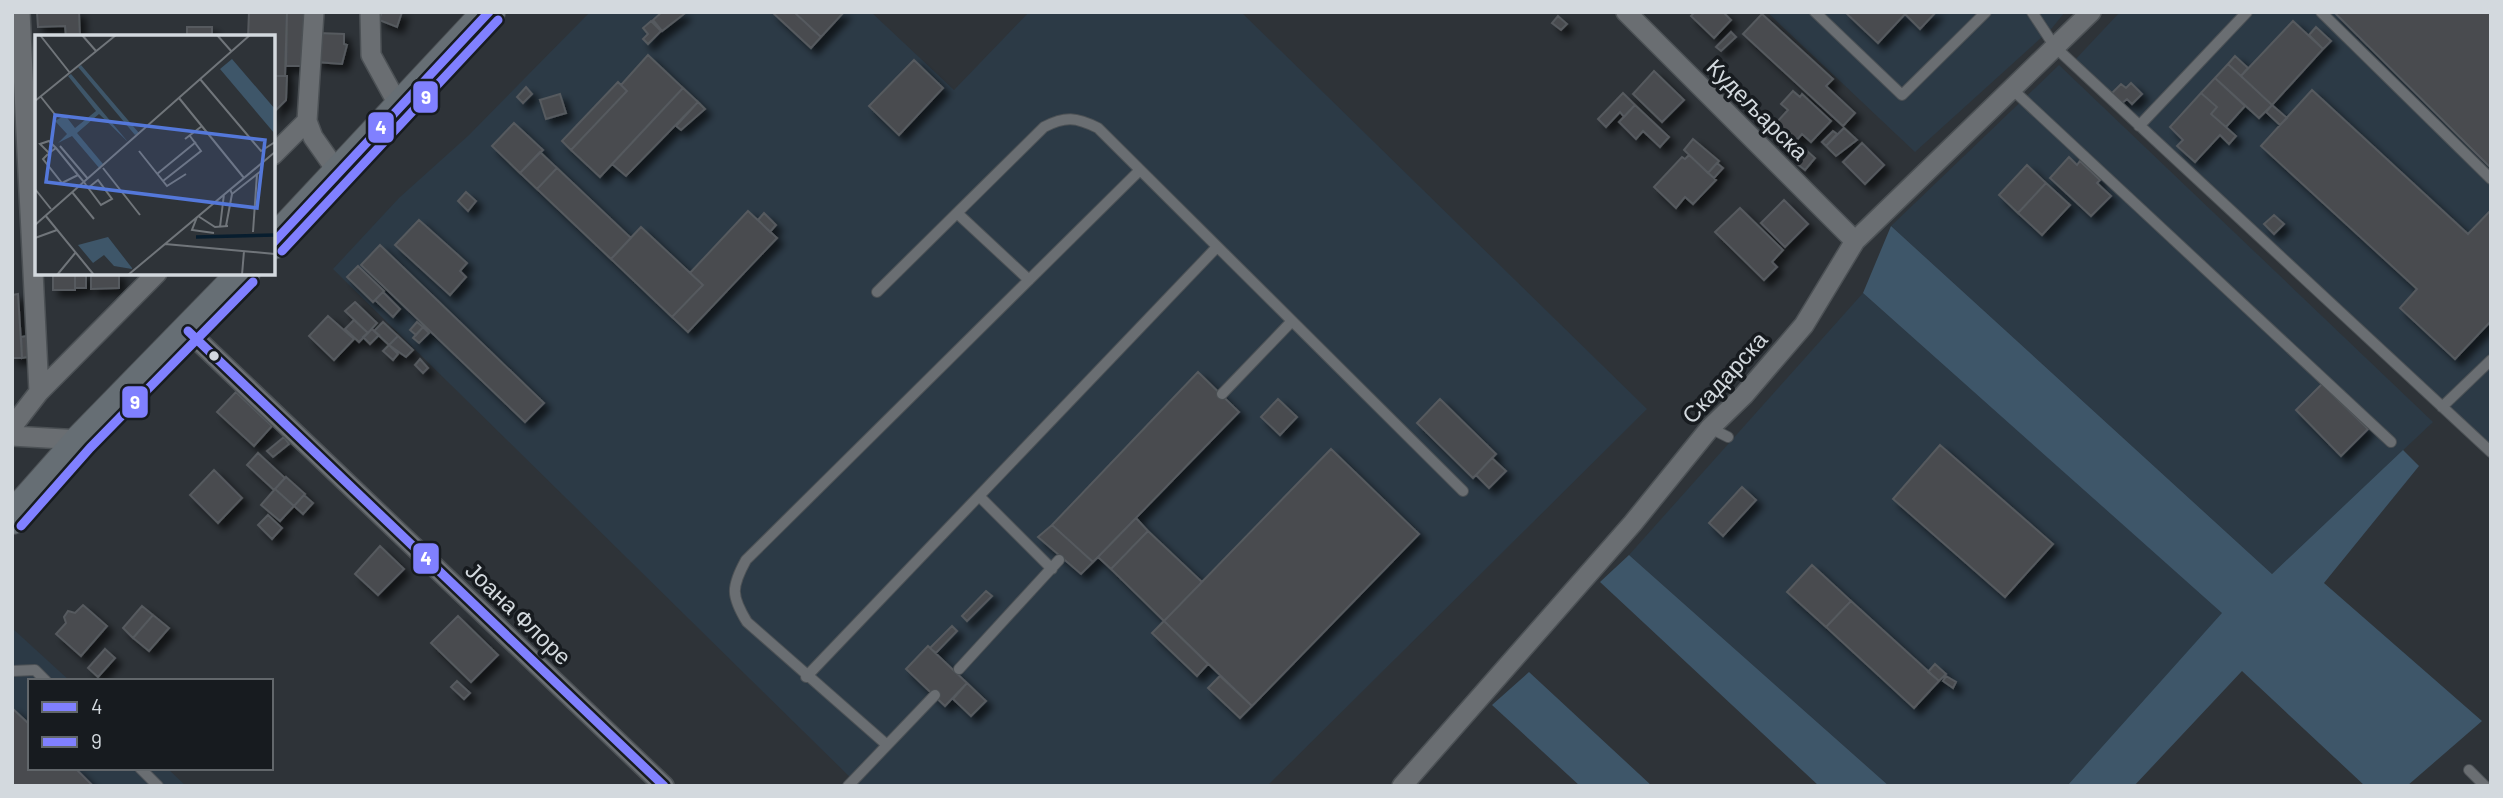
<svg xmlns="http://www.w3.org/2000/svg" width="2503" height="798" font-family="Barlow,sans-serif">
	<defs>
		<filter id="shadow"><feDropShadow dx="6" dy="6" stdDeviation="3.5" flood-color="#0009"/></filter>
	</defs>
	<rect width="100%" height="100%" fill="#2e3338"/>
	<path fill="#2c3a46" d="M590,12h281l83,78 75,-78h212l406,397 -380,377h-408l-526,-517 66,-71 70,-63z
		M1767,12h298l-13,16 -137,124z
		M2120,12h371v448l-419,-397z
		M2059,65l374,357 -161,152 -381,-348z
		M1863,293l360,320 -156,173h-178l-260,-231z
		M12,628l58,53h-40v87h137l19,18h-174z"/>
	<path fill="#3e5669" d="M1891,226l381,348 131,-124 16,16 -95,117 158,138 -75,65h-42l-123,-115 -108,115h-67l155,-173 -359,-320z
		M1629,555l260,231h-70l-219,-204z
		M1529,672l123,114h-72l-88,-81z"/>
	<path fill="#484c50" stroke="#565a5e" stroke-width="2" filter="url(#shadow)" d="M37,12h42l1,25h-14l-1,-11 -27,1z
		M249,12h38l-2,64h-12v-39h-25z
		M287,12h22l-1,54h-22z
		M382,12h20l-5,15 -18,-7z
		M662,12h21l1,2 -22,17 -9,-11z
		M772,12h22l27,25 -10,11z
		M794,12h50l-23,25z
		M1695,12h28l8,8 -17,18 -23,-22z
		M1845,12h62l-29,31z
		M1907,12h29l-16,17 -15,-15z
		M2334,12h157v156z
		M1762,14l71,65 -7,7 29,27 -12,13 -100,-92z
		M1558,16l9,8 -6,6 -9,-7z
		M651,21l10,10 -13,13 -5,-5 5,-5 -5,-6z
		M2293,21l30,28 -51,56 -31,-29z
		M187,27h25v10h-25z
		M2316,27l15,14 -8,8 -14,-14z
		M1731,32l5,5 -15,14 -5,-4z
		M318,33l26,1v10l3,1 -5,19 -26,-2z
		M648,55l35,33 -83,89 -29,-27 56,-59 -6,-6z
		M2235,56l13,12 -7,8 -13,-12z
		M914,60l29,28 -44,47 -30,-29z
		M2228,64l44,41 -13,13 -44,-40z
		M1654,71l30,29 -22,22 -29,-28z
		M273,76h14l-1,24 -11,11v8z
		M2215,78l30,28 -19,21 -15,-13 6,-7 -16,-14z
		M618,82l9,9 -56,59 -9,-9z
		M2131,83l11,11 -10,10 -5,-5 -6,5 -10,-10 10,-10 5,4z
		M526,87l6,7 -9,9 -6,-6z
		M683,88l15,14 -72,74 -14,-12z
		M2312,90l156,144 23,-24v111l-36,38 -55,-51 17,-19 -156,-143z
		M1793,91l7,6 2,-3 29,27 -20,21 -9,-8 -6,7 -20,-18 12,-13 -7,-6z
		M1623,93l12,12 -11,12 -4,-5 -14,15 -8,-8z
		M2201,93l16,14 -6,7 25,22 -7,8 -9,-9 -25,27 -18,-16 6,-6 -13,-13z
		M560,94l6,19 -20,6 -6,-19z
		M698,102l7,7 -24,21 -5,-4z
		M1635,105l34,32 -9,10 -17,-16 -7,8 -17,-17z
		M2272,105l15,13 -7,7 -14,-13z
		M514,123l29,27 -23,23 -28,-27z
		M1844,128l13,12 -21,16 -10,-10z
		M1833,131l4,3 -11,12 -4,-4z
		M1693,139l26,22 -11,12 -24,-23z
		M1862,143l22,22 -19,19 -22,-22z
		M1807,151l8,7 -10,12 -9,-7z
		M540,152l17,16 -20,21 -17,-16z
		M1689,155l27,25 -23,24 -8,-7 -9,11 -22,-21 28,-30 3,2z
		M2069,157l8,8 3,-4 20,19 -3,3 14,13 -20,20 -41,-38z
		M1717,163l6,5 -9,10 -6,-5z
		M2027,165l19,18 -28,30 -19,-18z
		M557,168l74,70 -20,21 -74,-70z
		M2046,183l24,22 -28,30 -24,-22z
		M466,192l10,9 -8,10 -10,-10z
		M1784,200l24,24 -23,23 -24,-24z
		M1740,208l43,42 -11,12 5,5 -13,13 -49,-48z
		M748,211l29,27 -89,94 -16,-15 31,-32 -13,-12z
		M764,213l12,12 -6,7 -12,-12z
		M2274,215l10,9 -10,10 -10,-10z
		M419,220l48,43 -7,8 6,6 -16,18 -55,-50z
		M641,227l62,58 -31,32 -61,-58z
		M380,245l164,158 -19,19 -164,-157z
		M358,266l26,25 -11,11 -26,-25z
		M53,273h22v17h-22z
		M75,273h11v15h-11z
		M91,273h28v15l-28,1z
		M383,292l17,17 -7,8 -18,-17z
		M18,294l4,64h-10v-63z
		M355,302l22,21 -9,10 -23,-22z
		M328,316l26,23 -20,21 -25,-24z
		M354,320l14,13 -9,9 -14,-13z
		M383,322l15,14 -9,9 -15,-14z
		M417,322l6,5 -7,8 -6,-5z
		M423,327l6,6 -10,10 -6,-5z
		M372,329l7,6 -9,9 -7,-7z
		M27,336l1,21 -6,1 -1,-21z
		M398,336l15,14 -7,7 -17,-12z
		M389,345l9,9 -5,6 -10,-9z
		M420,359l8,9 -5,5 -8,-8z
		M1198,372l41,40 -146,150 -41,-37z
		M2322,384l46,45 -27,27 -45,-46z
		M236,392l36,34 -18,20 -37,-34z
		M1278,399l19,18 -17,18 -19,-18z
		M1440,399l56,55 -23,24 -56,-55z
		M284,437l5,7 -16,13 -6,-6z
		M1940,445l113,99 -48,53 -112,-98z
		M1331,449l88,85 -167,172 -88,-85z
		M258,453l27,25 -11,12 -27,-25z
		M1492,458l14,13 -17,17 -13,-13z
		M214,470l28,28 -24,25 -28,-28z
		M286,477l19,17 -11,12 -19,-17z
		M1742,487l14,13 -33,36 -14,-13z
		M275,489l19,17 -14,15 -19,-16z
		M304,495l9,8 -10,11 -9,-8z
		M268,515l14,13 -10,11 -14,-14z
		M1136,518l12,13 -37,38 -13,-12z
		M1052,525l41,37 -12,12 -43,-37z
		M1148,531l54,51 -38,39 -53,-52z
		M380,546l24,23 -26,26 -23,-21z
		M1812,565l39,36 -25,26 -39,-35z
		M986,591l6,5 -25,25 -5,-5z
		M1851,601l88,80 -25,27 -88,-81z
		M83,605l24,21 -26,30 -25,-22 10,-11 -2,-6 4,-6 7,2z
		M142,606l11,9 -20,23 -10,-10z
		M153,615l16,13 -20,23 -16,-13z
		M458,616l40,39 -27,27 -40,-39z
		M1164,621l44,43 -11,12 -45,-43z
		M952,626l5,5 -21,22 -6,-5z
		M928,646l39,37 -22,23 -39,-37z
		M105,649l10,9 -17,19 -10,-9z
		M1935,664l11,10 -7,7 -11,-9z
		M1220,676l32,30 -12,12 -32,-30z
		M1946,676l10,6 -3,6 -10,-7z
		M457,681l13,12 -6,6 -13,-12z
		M967,683l19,18 -15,15 -18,-17z
		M12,708l18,17v43h45l18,18h-81z"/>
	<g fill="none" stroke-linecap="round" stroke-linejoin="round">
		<defs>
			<path id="service" d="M1815,12l87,83 84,-83
				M2032,12l23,35 436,405
				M2321,12l170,167
				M2012,89l379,353
				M2139,126l108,-114
				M957,213l72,67
				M877,292l167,-165c21,-11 32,-10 54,1l365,363
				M1222,394l70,-73
				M2442,407l49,-47
				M1710,428l18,9
				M979,496l73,73
				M959,669l100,-109
				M12,671l23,-1 11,11
				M806,677l410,-429
				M887,745l-140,-123c-16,-26 -16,-35 -1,-62l394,-390
				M140,768l18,18
				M2469,770l16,16
				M848,786l87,-91"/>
			<path id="minor" d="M20,12l19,380
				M370,12l1,43 29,53
				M1626,12l229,229
				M307,121l7,-109
				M273,155l34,-34 6,16 26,37
				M188,331l476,455
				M12,427l27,-35 118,-119
				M12,436l69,4
				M1402,786l231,-263 77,-95 34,-33 60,-70 51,-84 236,-229"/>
			<path id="primary" d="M273,243l216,-231
				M12,518l69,-78 163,-167"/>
		</defs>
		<use href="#service" stroke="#4c5155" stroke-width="12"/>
		<use href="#minor" stroke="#4c5155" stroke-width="22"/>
		<use href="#primary" stroke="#4c5155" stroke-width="34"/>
		<use href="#service" stroke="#6a6e72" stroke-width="10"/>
		<use href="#minor" stroke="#6a6e72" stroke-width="19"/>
		<use href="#primary" stroke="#666e74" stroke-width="32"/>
		<defs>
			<path id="bus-1" d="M273,243l216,-231
				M188,331l476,455"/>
			<path id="bus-2" d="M282,251l216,-231
				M21,526l69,-78 163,-166"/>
		</defs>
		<use href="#bus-1" stroke="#171b1f" stroke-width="14"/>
		<use href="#bus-2" stroke="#171b1f" stroke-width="14"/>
		<use href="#bus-1" stroke="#8080ff" stroke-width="9"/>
		<use href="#bus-2" stroke="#8080ff" stroke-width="9"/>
	</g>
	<circle fill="#d3d9de" stroke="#171b1f" stroke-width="2.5" cx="214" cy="356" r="6"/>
	<g text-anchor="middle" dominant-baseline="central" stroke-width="7" stroke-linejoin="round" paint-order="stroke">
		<g font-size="23" fill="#d3d9de" stroke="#171b1f">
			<text transform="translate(1758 109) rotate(45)">Кудељарска</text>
			<text transform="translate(1724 377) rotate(-48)">Скадарска</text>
			<text transform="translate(519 613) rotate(44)">Јоана Флоре</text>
		</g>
	</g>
	<g transform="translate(35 35)">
		<rect width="240" height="240" fill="#2e3338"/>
		<path d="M197,24l43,50v25l-55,-65zM46,30l58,68 -4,2 -57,-68zM36,39l57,68 -29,-28 -22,19 26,31 -3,5 -28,-33 -14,7 9,-9 -12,-13 10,-6 10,13 21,-17 -28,-35zM73,202l24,31v1l-18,-3 -10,-11 -11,8 -15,-18z" fill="#3e5669"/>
		<path fill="none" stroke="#071d2e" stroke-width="3.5" d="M161,202l79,-2"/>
		<path fill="none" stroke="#70757a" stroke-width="2" d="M5,0l30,38M47,0l14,16M182,0l15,17M165,44l61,72 14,-9M6,62l16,20M144,63l65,80M0,66l81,-66M150,104l17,-13M25,111l28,33M21,113l-7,5 -9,-9 9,-3 7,7 22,27 6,7 2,3 15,20 11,-6 -14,-19 -10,8M104,116l28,35 19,-12M13,119l-5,5 19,24 16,-8M68,133l37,47M122,139l39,-32M128,146l38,-30 -11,-15M0,154l16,20M195,154l2,5 29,-23M37,157l22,27M10,180l49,60M163,181l17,11 13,-1M162,182l-5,13 22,3M0,190l215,-190M191,191l6,-32M185,192l4,-33M218,197l4,-58M0,203l22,-8M130,209l110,10M22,240l19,-23M93,240l147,-123M207,240l2,-24"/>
		<path fill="#5478da" fill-opacity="0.15" stroke="#5478da" stroke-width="3.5" d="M20,80l210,25 -8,68 -211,-26z"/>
		<rect width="240" height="240" fill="none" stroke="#d3d9de" stroke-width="3.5"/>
	</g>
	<g stroke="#171b1f" stroke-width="2.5">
		<rect x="412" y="80" width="27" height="34" rx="7" fill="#8080ff"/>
		<rect x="367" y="111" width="28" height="33" rx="7" fill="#8080ff"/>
		<rect x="121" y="385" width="28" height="34" rx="7" fill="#8080ff"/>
		<rect x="412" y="542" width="28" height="33" rx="7" fill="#8080ff"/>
	</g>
	<g font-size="19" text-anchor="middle" font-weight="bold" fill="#fff">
		<text x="426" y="104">9</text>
		<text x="381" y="134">4</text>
		<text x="135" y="409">9</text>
		<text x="426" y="565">4</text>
	</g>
	<rect width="2503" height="798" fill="none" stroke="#d3d9de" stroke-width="28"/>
	<rect x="28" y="679" width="245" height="91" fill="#171b1f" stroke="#62676b" stroke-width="2"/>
	<rect x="42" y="702" width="35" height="10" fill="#8080ff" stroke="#62676b" stroke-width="2"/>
	<text x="91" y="714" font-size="21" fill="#d3d9de">4</text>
	<rect x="42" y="737" width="35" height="10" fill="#8080ff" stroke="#62676b" stroke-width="2"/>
	<text x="91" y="749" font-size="21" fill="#d3d9de">9</text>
</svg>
